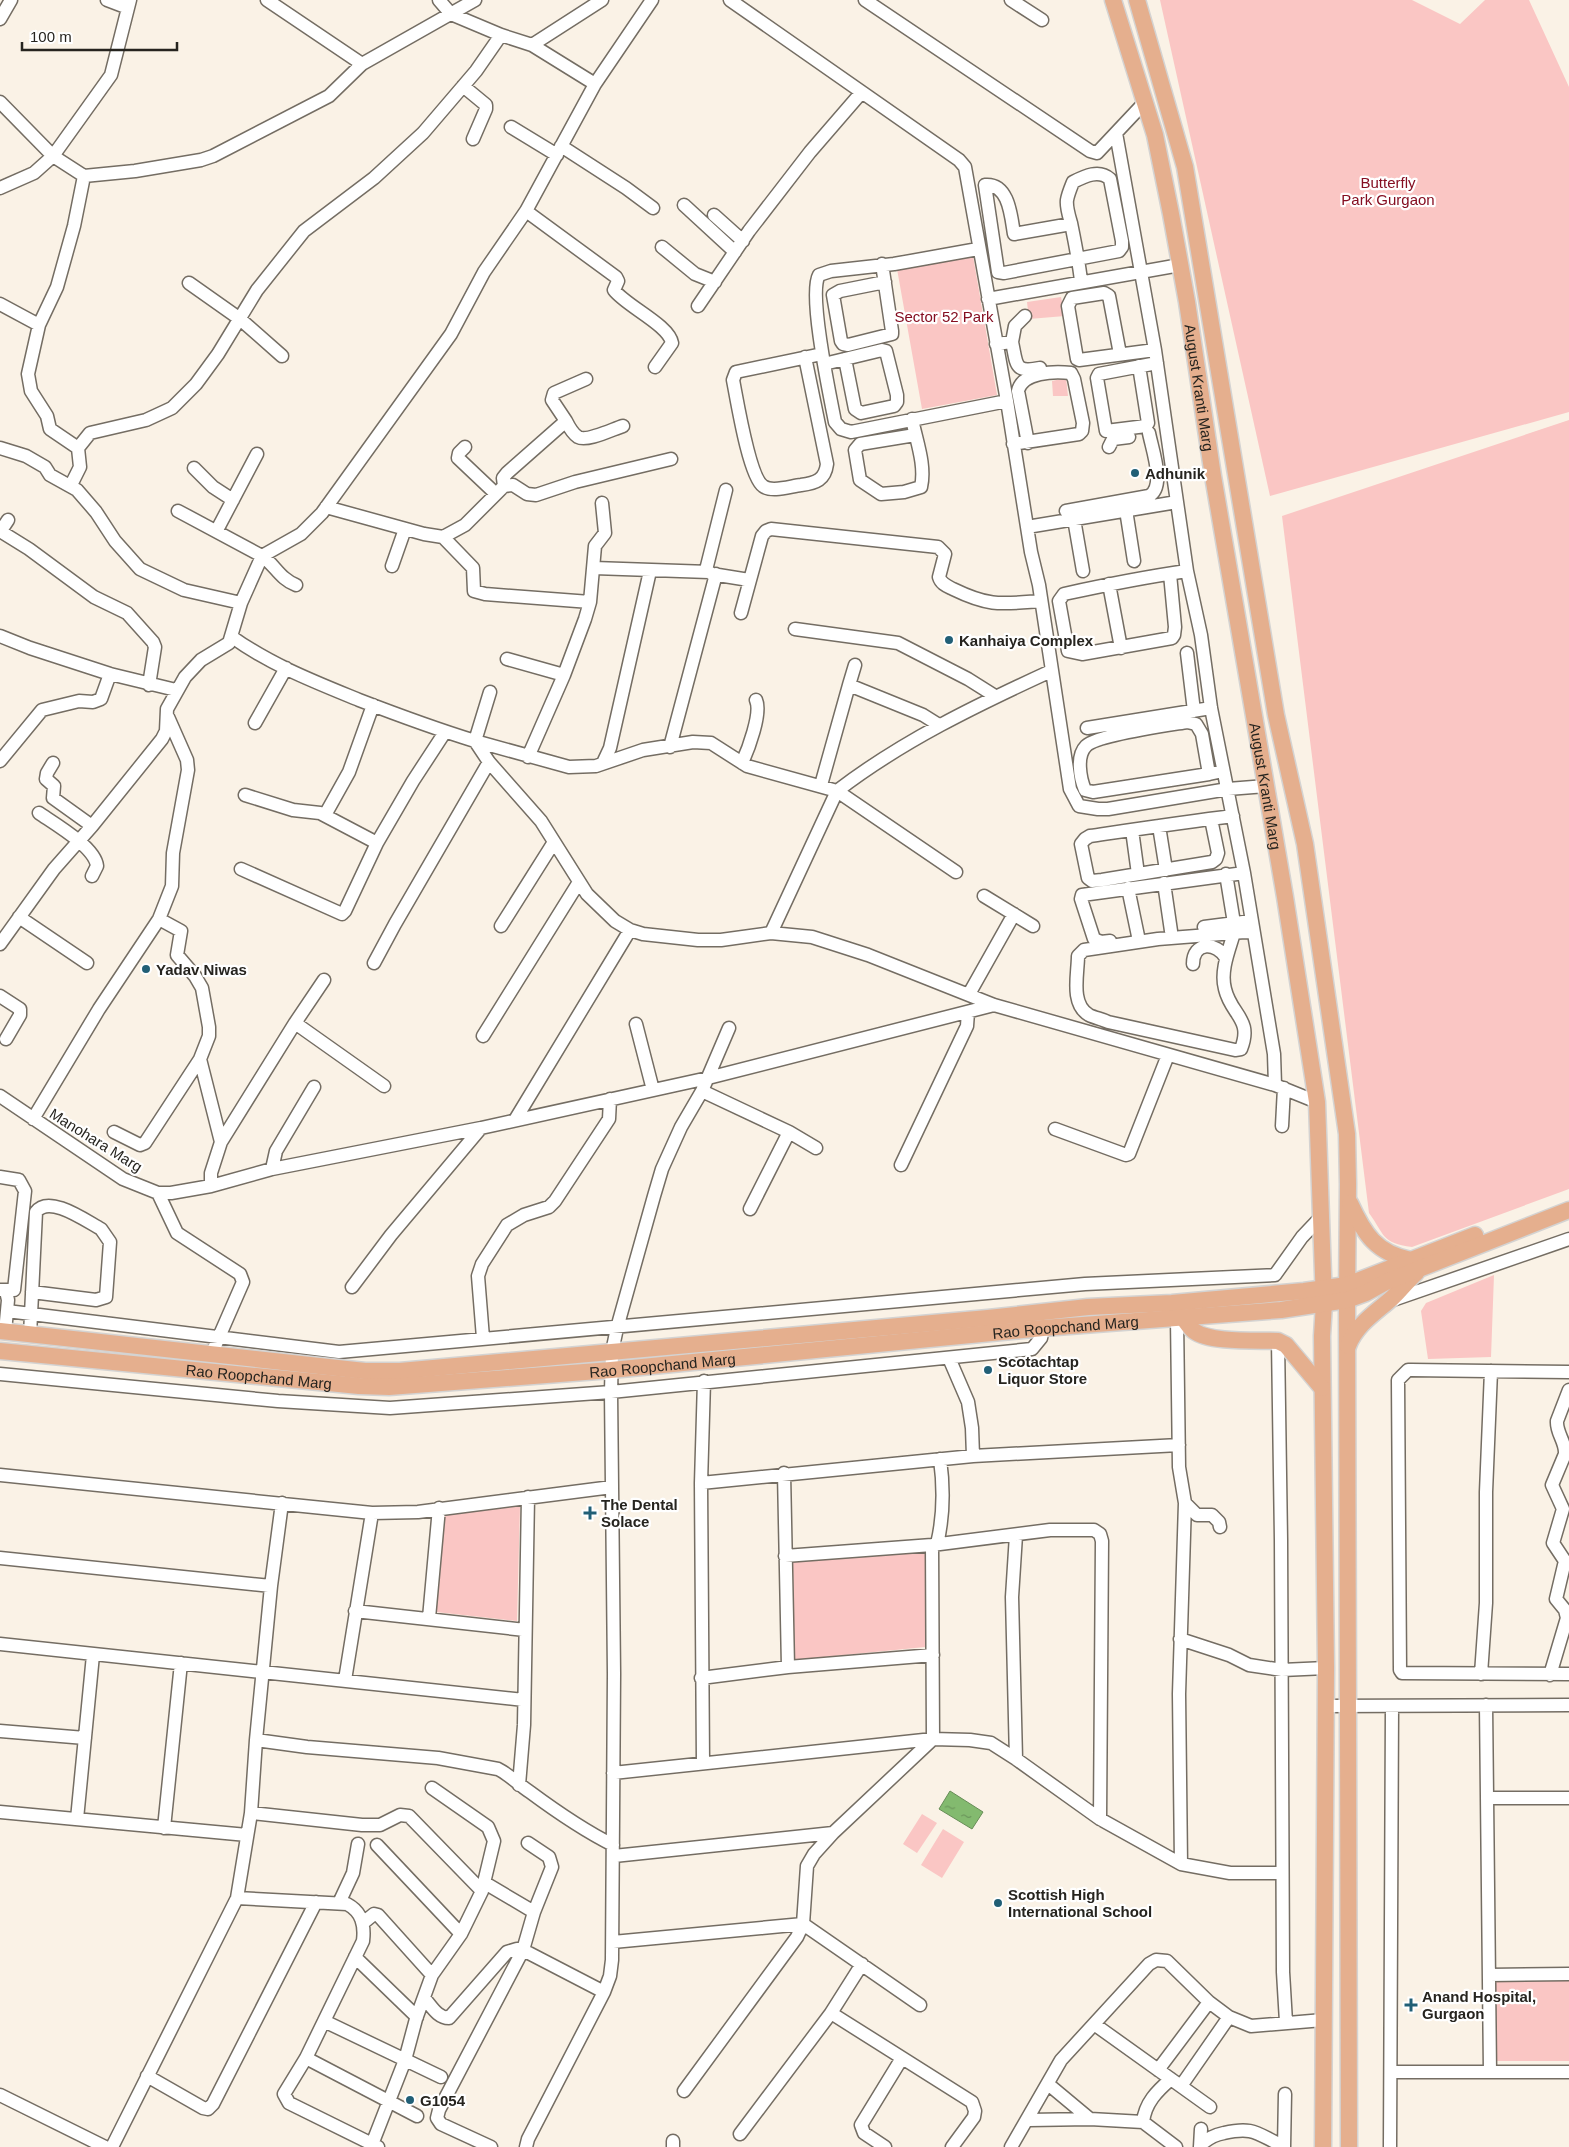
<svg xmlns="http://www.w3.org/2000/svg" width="1569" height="2147" font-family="Helvetica,sans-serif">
	<defs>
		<pattern id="water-ripples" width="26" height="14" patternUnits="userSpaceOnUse" patternTransform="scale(1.25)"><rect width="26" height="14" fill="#83ba6f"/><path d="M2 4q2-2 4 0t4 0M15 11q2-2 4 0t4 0" fill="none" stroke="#6b975b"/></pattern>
	</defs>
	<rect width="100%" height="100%" fill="#faf2e6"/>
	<path fill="#fac6c4" d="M1160,0h252l48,24 25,-24h44l40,87v325l-299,84z
		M973,256l24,139 -75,14 -25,-140z
		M1061,297l4,19 -36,3 -2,-17z
		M1066,378l2,18h-15l-1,-15z
		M1569,420v769l-157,58c-31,-4 -27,-12 -43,-34l-87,-697z
		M1494,1275l-3,82 -63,2 -7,-48 5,-8z
		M520,1506l-3,115 -81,-9 9,-97z
		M925,1551v96l-131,13 -1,-99z
		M922,1814l15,9 -20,30 -14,-9z
		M943,1829l21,13 -22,36 -21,-13z
		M1569,1980v81h-72l-2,-80z"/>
	<path fill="url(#water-ripples)" stroke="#678d57" d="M950,1791l33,21 -11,17 -33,-20z"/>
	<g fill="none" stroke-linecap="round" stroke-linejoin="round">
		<defs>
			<path id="minor" d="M107,0l21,8
				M267,0l95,64
				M439,0l12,14 50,21 31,10 63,39
				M730,0l229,160 6,7 42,234 24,151 8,33 31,204 9,17 19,3h10l120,-20 38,-3
				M865,0l225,151 7,2 48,-51
				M1011,0l31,20
				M0,19l11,-19
				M532,45l70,-45
				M463,86l23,19v4l-13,30
				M0,102l53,54 31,20 51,-5 66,-11 12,-4 116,-60 33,-32 113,-64
				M511,127l46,28
				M1116,133l39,217 32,221 14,64 10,73 33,165 30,181 1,31
				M561,146l65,42 27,20
				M0,188l34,-15 19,-17 58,-81 19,-75
				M684,205l51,47
				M526,211l90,66 2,4 -4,9c12,16 55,35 58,53l-17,24
				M714,215l29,26
				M1071,224l-57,10c-3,-18 -5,-51 -29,-49l13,87 6,1 115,-22 3,-4v-6l-12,-62c-11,-10 -25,-3 -37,3 -2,5 -5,12 -6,18 -1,7 2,16 4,23 4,20 8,39 10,58
				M662,247l33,27 20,8
				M978,249l-84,15 -63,7 -12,4c-11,19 11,121 16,147l6,7 10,3 156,-31
				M882,264l10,67v3l-44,11 -5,-1 -2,-3 -8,-46 7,-4 45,-9
				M189,283l51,36 42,37
				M988,299l192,-34
				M0,304l39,21
				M698,306l51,-75 61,-79 51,-59
				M1012,342l3,-16 10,-10
				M996,344l16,-2c5,23 2,31 28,26
				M1120,354l-11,-58 -5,-3 -32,5 -4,8 9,53 2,1 76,-10
				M805,357l22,107c-2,16 -11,19 -26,21 -10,1 -29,8 -38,1 -14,-10 -26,-86 -30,-106l3,-8 86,-18
				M824,364l58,-14 4,1 11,44v7l-3,4 -33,7 -6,-4 -10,-50
				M1139,366l9,57 -2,3 -40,5 -9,-53 2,-4 58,-11
				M912,419c4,21 14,46 9,68l-17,5 -23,2 -21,-14 -5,-30 5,-6 55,-9
				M566,421c3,6 7,13 12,16 9,5 35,-8 45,-11
				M1013,444l66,-10 3,-3 1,-8 -9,-44 -3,-6c-17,-2 -49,-1 -53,18l10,52
				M465,447l-6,6 -1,5 37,35
				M1109,447l4,-8 16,-2
				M0,448l26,8 19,11 5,8 27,15 19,22 19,29 25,28 44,21 57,13
				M78,448l-28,-19 -3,-13 -16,-25 -3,-17 11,-49 18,-38 17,-61 10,-50
				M194,468l19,19 20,13
				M71,485l9,-18 -2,-19 12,-15 56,-13 26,-12 24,-24 22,-30 39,-64 47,-59 70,-53 49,-45 53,-62 25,-36
				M504,486l-1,-8 4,-5 59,-52 -14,-21 2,-7 32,-14
				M726,490l-20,80 6,4 37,6
				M326,507l98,27 19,3 22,-12 39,-39 9,-1 14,9 9,1 39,-13 96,-23
				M1126,510l8,51
				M178,511l84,45c13,9 18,23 34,29
				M1066,511l83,-15c17,-9 3,-47 0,-63
				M1074,519l9,52
				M1027,527l150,-25
				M217,530l40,-76
				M0,531l29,18 65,48 33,16 26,29 2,5 -6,38
				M0,532l8,-12
				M443,537l30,31 1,23 11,3 105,8
				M392,566l13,-37
				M594,568l115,4
				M1170,574l5,53 -1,8 -2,3 -90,16 -14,-3 -9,-50 5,-7c41,-9 81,-17 123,-23
				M1109,584l12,64
				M741,613l21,-77 4,-5 5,-2 167,18 7,7 -6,23c2,7 8,9 14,12 37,18 48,15 88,12
				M795,629l103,14 70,36 27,17
				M0,636l30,12 80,26 66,16
				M232,637c39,28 83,45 127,63 39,15 77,29 116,41l14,21 52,59 46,73 28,27 15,9 13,4 55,6h23l50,-7 41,4 56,18 126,50 281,80 42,17
				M1187,653l7,58
				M507,659l57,16
				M849,685l6,-20
				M490,692l-15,49 94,26 27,-1 47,-16 50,-8 18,1 36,23 90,25 119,81
				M255,723l31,-55
				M1087,728l124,-20
				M670,747l46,-173
				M528,757l36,-82 21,-56 5,-17 5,-56 10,-13 -3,-30
				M0,761l42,-51 37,-9 14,1 8,-3 9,-25
				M53,763l-6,10 -1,6 8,7 -1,12 39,28
				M603,763l7,-15 40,-177
				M742,763c6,-13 20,-50 14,-63
				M1209,774l-7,-40 -6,-10 -9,-2c-18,3 -90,13 -101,24 -10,10 -6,32 -1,44l8,2 116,-18 14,-3
				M821,785l28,-100 74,30 16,10
				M245,795l48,15 27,3 57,30
				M39,813c16,11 56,34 58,53l-5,10
				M325,815l24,-43 24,-67
				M1211,819l7,34 -2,6 -4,3 -110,18 -10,1 -4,-3 -7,-34 4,-5 5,-3c48,-7 95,-14 143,-20
				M1159,826l7,44
				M1132,830l6,44
				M241,869l101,45 3,-3 32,-68 36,-62 32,-49
				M1226,874l8,49
				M1164,883l7,48
				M1128,888l10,48
				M984,896l49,30
				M19,917l68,46
				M501,926l53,-84
				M1204,927l47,-6
				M771,933l66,-142c65,-50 140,-86 214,-120
				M1234,933c-5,17 -14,38 -9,56 6,26 28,30 16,60l-6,1 -127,-28c-6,-3 -13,-4 -19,-7 -19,-11 -11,-41 -11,-59l6,-6 74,-11 76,-6c6,-1 12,-1 19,-1
				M1110,941l-9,1 -7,-3 -13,-40 1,-4 162,-22
				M0,944l54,-75 38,-43 70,-87 4,-8 1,-22 18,-32 16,-17 28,-17 12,-40 21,-47 39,-22 21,-21 129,-179 33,-62 42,-61 69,-127 57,-84
				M374,963l21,-39 94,-162
				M1193,964c0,-23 24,-22 33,-6
				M969,994l45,-80
				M0,996l20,13v6l-14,24
				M295,1023l89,63
				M636,1024l17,66
				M483,1036l96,-154
				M200,1059l21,83 -10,31v13
				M702,1091l87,41 27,16
				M0,1096l123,83 35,14h13l40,-7 61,-17 209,-41 227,-50 286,-73
				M33,1119l66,-110 60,-90
				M515,1120l115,-190
				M1282,1126l2,-38
				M1055,1129l71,26 3,-1 39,-99
				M114,1132l26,13 5,-2 55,-84 9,-23v-9l-7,-39 -7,-12 -18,-21 4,-24 -22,-12 13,-33 1,-33 15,-83 -1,-10 -19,-43
				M221,1142l74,-119 29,-43
				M901,1165l66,-139 1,-14
				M272,1169l4,-18 38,-64
				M0,1177l19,3 6,11 -11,99h-14
				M158,1193l19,40 63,41 3,8 -31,71
				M750,1209l39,-77
				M352,1287l39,-52 90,-107
				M1390,1301l179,-62
				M7,1311l332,41 746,-68 190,-9 27,-38 19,-20
				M1177,1319l2,148 6,36 12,12h15l7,7 1,5
				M5,1332l3,-32 -2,-9
				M30,1335l6,-123c13,-18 50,9 65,17l9,13 -4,55 -10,3 -64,-8
				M483,1338l-5,-62 4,-12 25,-39 17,-10 25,-8 6,-6 54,-82 1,-20
				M1278,1341l3,199 2,432 3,50
				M949,1358l19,44 4,26 1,28
				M1569,1372l-158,-2h-3l-10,10 2,290 2,3 167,1
				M0,1374l278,27 112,7 221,-16 421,-43 9,-11 2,-10
				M784,1473l4,194
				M0,1475l372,38 46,-1 194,-25
				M701,1483l272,-27 206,-11
				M937,1544c7,-29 7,-56 3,-85
				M785,1556l147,-11 118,-15h44l6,4 2,7 -2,278
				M0,1558l271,28
				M355,1611l170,19
				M429,1618l10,-110
				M1180,1639l49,16 20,10 33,5 44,-2
				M0,1644l524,56
				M1481,1674l5,-71v-111l5,-121
				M1550,1675l17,-57 -2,-8 -9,-11 9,-38 -12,-18 10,-34 -11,-24 13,-31c1,-12 -9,-21 -8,-33l12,-31
				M701,1678l87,-11 145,-12
				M345,1680l27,-167
				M1486,1705l4,367
				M1325,1706l244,-1
				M0,1731l85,7
				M256,1740l51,7 131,11 60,11c12,6 21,16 32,23 27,20 53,38 83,53
				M1016,1759l-4,-162 4,-62
				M703,1763l-2,-280 3,-102
				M613,1773l320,-34 37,1 21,3 25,16 84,60 81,45 49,9h52
				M519,1785l5,-60 4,-228
				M1487,1798h82
				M0,1812l247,23
				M251,1813l111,12h18l20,-10 9,1 73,75
				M77,1819l16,-164
				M164,1828l17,-165
				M377,1845l84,89
				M614,1856l219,-23
				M1181,1864l-2,-170 6,-191
				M485,1883l49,29
				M237,1898l110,6c15,8 18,21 16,37l-57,117 -22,36 5,9 89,44
				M339,1903l14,-30 5,-29
				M363,1923l11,-9 4,1 54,60
				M613,1942l190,-18 117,81
				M355,1957l62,60
				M1489,1975l80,-1
				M424,1998c7,7 13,20 25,20l58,-66 10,-3 6,1 81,42
				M831,2013l141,89 3,9 -1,6 -22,30
				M324,2021l117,56
				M1094,2024l116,83
				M306,2058l111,58
				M1158,2070l51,-68
				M1391,2072h178
				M147,2076l56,32 5,1 5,-5 103,-202
				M1048,2084l42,35
				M1181,2086l48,-69
				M684,2091l113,-154 6,-13 4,-58 7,-12 19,-21 100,-94 -1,-194
				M0,2095l105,52
				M1029,2120l61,-1 53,3 33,25
				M1143,2122c2,-19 14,-31 28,-43
				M740,2134l91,-121 31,-49
				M673,2141v6
				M1200,2146c7,-8 14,-11 24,-13 30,-7 33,1 59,13
				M112,2147l125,-249 14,-85 5,-73 15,-154 11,-83
				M371,2147l34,-87 11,-41 16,-44 29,-41 21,-43 12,-50 -6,-14 -56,-39
				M491,2147l-50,-23 -4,-6 2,-8 84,-160 11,-38 18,-45 -3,-10 -21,-14
				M526,2147l2,-8 76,-147 6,-16 2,-16 2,-286 -3,-282 1,-40 5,-24 37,-132 8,-27 19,-42 21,-36 27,-63
				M885,2147l-21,-14 -3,-8 41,-67
				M1011,2147l50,-87 88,-96 7,-4 11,1 42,41 20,15 22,9 72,-6
				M1200,2147l1,-18
				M1284,2147l1,-53
				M1390,2147l2,-441"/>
			<g id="major">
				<path id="s1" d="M1113,0l42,135 16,79 16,88 26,174 72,421 32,205 7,201 -2,33 4,332 -3,479"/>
				<path d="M1137,0l48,167 91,548 29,129 42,290 1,50 -1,116 2,847"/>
				<path d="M1350,1203c14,31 26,50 61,57"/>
				<path d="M1184,1319c3,4 6,9 10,12 16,12 64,9 84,10l8,4 36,43"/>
				<path d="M0,1331l365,40h35l588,-53 100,-11 84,-4 132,-12 43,-6 128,-50"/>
				<path d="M1348,1346c8,-21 27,-33 43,-47 9,-8 16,-18 25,-26"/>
				<path id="s2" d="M0,1351l359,35 30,1 222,-17 432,-42 238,-18 66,-10 19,-7 20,-11 183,-72"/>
			</g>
		</defs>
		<use href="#minor" stroke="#746d63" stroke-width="15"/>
		<use href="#major" stroke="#d4d3d2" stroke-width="19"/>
		<use href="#minor" stroke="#fff" stroke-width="12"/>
		<use href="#major" stroke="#e5af8e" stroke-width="16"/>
	</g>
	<g fill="#215f76" stroke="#fff" stroke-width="2">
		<circle cx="1135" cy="473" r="5"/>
		<circle cx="949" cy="640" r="5"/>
		<circle cx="146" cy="969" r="5"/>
		<circle cx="988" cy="1370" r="5"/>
		<path d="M587.5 1505.5h5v5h5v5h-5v5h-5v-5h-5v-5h5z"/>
		<circle cx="998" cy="1903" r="5"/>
		<path d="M1408.5 1997.5h5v5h5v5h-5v5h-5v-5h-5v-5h5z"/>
		<circle cx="410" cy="2100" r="5"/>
	</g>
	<g text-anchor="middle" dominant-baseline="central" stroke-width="4.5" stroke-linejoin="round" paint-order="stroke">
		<g font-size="15" fill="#850e21" stroke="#fff">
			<text x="1388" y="182">Butterfly<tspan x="1388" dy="17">Park Gurgaon</tspan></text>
			<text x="944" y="316">Sector 52 Park</text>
		</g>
		<g font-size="15" fill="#26241f" stroke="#fff">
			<text stroke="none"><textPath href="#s1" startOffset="398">August Kranti Marg</textPath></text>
			<text stroke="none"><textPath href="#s1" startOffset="802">August Kranti Marg</textPath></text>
			<text transform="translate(96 1140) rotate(32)">Manohara Marg</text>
			<text stroke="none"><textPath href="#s2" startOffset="1070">Rao Roopchand Marg</textPath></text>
			<text stroke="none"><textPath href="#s2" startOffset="665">Rao Roopchand Marg</textPath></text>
			<text stroke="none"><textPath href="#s2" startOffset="260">Rao Roopchand Marg</textPath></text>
		</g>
		<g font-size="15" font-weight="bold" fill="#26241f" stroke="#fff" text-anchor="start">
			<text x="1145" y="473">Adhunik</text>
			<text x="959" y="640">Kanhaiya Complex</text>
			<text x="156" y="969">Yadav Niwas</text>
			<text x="998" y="1361">Scotachtap<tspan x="998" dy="17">Liquor Store</tspan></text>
			<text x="601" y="1504">The Dental<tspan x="601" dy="17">Solace</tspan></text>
			<text x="1008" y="1894">Scottish High<tspan x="1008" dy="17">International School</tspan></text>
			<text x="1422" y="1996">Anand Hospital,<tspan x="1422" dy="17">Gurgaon</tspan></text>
			<text x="420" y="2100">G1054</text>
		</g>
	</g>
	<path d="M22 42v8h155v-8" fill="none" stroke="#26241f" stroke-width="2.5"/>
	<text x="30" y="42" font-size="15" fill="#26241f" stroke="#ffffff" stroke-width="4" paint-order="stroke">100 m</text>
</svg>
